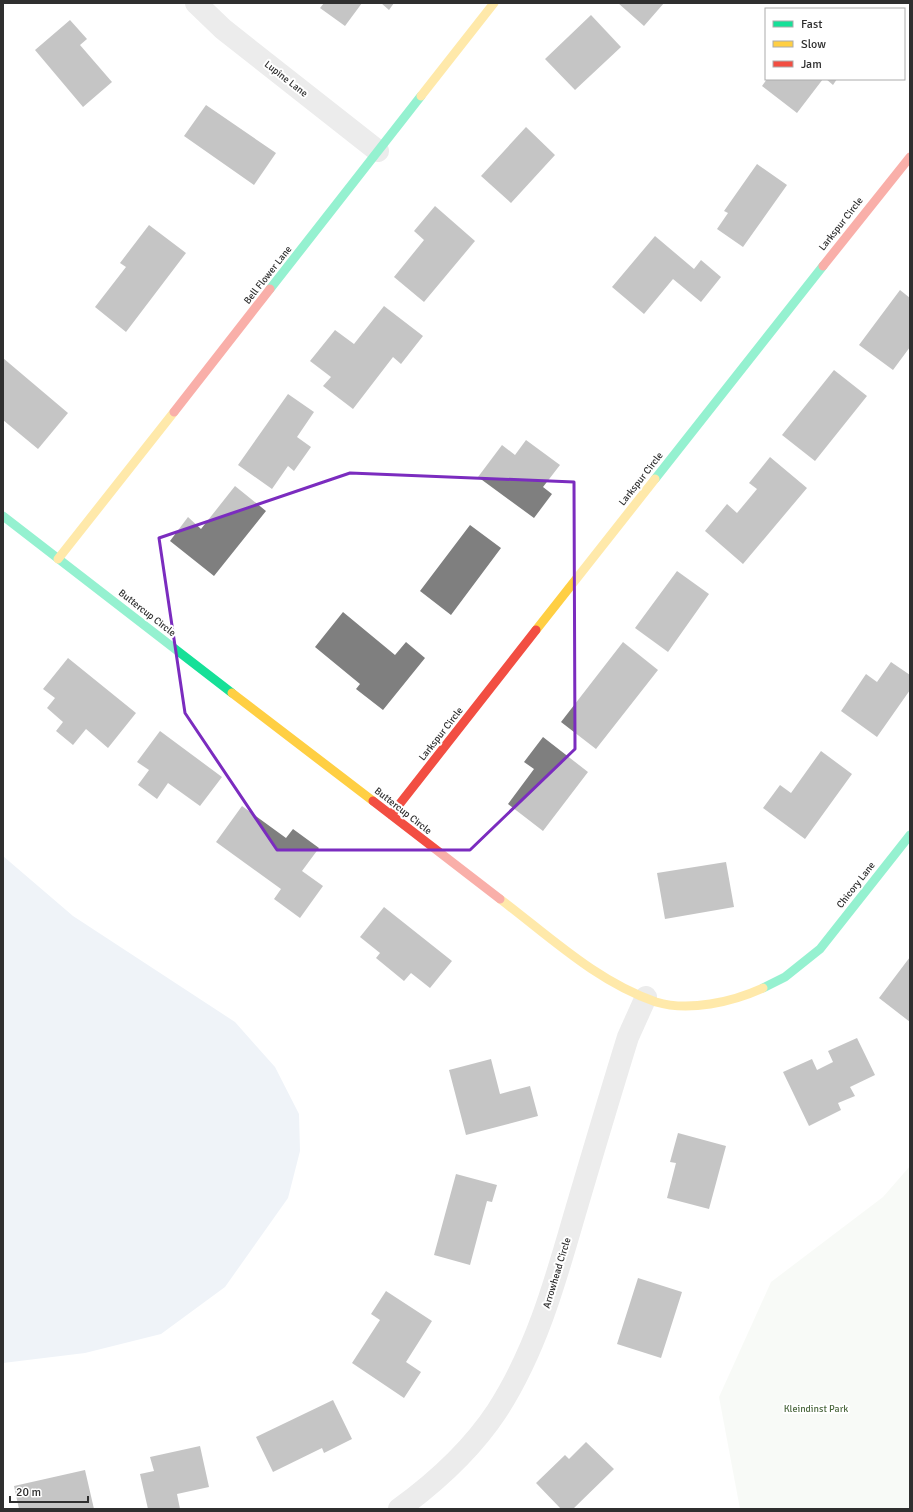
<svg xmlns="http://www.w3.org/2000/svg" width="913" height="1512" font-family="Signika,sans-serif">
	<rect width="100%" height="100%" fill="#fff"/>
	<path fill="#f0f4ed" d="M910,1166v343h-170l-21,-112 52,-115 112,-85z"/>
	<path fill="#dbe4f0" d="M3,856l70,60 162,106 40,45 24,47 1,37 -12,47 -63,89 -64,47 -76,19 -82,10z"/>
	<path fill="#7f7f7f" d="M324,3h38l-17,23 -25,-18z
		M381,3h13l-5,7z
		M618,3h46l-20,23z
		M591,15l30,32 -46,43 -30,-31z
		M70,20l17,19 -7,6 32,37 -29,25 -48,-57z
		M767,79h56l-26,34 -35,-27z
		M826,79h11l-4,6z
		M206,105l70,48 -22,32 -70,-49z
		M526,127l29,28 -44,48 -30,-27z
		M757,164l30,21 -44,62 -26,-18 11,-16 -4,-2z
		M435,206l40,35 -51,61 -30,-25 30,-37 -10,-9z
		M149,225l37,28 -60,79 -31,-25 31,-40 -6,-4z
		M655,236l39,33 7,-9 20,17 -20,25 -28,-23 -29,35 -32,-27z
		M900,290l10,8v49l-17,23 -34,-25z
		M384,306l39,30 -22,28 -8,-7 -40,52 -30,-23 8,-9 -21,-16 25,-31 19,14z
		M3,358l65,55 -30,36 -35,-29z
		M834,370l33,26 -52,65 -33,-26z
		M288,394l26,18 -17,25 14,10 -17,24 -6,-5 -16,23 -34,-24z
		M526,440l34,25 -17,22 9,7 -18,24 -56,-41 24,-32 13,10z
		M770,457l37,31 -64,76 -38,-33 22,-27 10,9 20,-24 -8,-6z
		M235,486l31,25 -52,65 -44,-35 18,-24 13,12z
		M470,525l31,23 -50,67 -31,-24z
		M677,571l32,23 -41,58 -33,-24z
		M343,612l52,43 11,-13 19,16 -42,52 -27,-21 4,-5 -45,-37z
		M623,642l35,28 -62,79 -35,-27z
		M68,658l68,55 -28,35 -22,-19 -13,16 -17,-14 7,-9 -16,-14 8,-10 -12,-9z
		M891,662l19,13v15l-33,47 -36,-26 25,-37 11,8z
		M160,731l62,46 -22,29 -32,-23 -11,16 -19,-14 11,-15 -12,-8z
		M543,737l45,35 -45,59 -35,-27 26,-35 -10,-7z
		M821,751l31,23 -47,65 -42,-31 17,-23 11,8z
		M242,806l44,32 7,-9 26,19 -17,23 21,15 -23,32 -26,-19 7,-10 -65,-47z
		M726,862l8,45 -69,12 -8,-46z
		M384,907l68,54 -22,27 -19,-15 -7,8 -28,-23 4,-5 -20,-16z
		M910,957v65l-31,-24z
		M857,1038l18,37 -25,12 5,9 -17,7 3,7 -32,16 -26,-54 29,-13 5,11 16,-8 -5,-11z
		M491,1059l9,35 30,-8 8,30 -72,19 -17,-65z
		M678,1133l48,13 -17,63 -42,-11 9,-35 -6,-1z
		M456,1174l41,11 -5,17 -5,-1 -17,64 -36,-10z
		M638,1278l44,14 -21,66 -44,-14z
		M386,1291l46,30 -26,41 15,10 -17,26 -52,-35 28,-43 -9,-6z
		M333,1400l19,39 -28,14 -2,-5 -49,24 -17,-35z
		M586,1442l28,27 -41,40h-12l-25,-26 29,-28 4,4z
		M200,1446l9,41 -32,7 3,15h-32l-8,-35 14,-3 -4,-14z
		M85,1470l9,39h-75l-5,-23z"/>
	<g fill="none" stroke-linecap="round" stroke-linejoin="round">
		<path stroke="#d4d4d4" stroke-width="22" d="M196,3l27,26 155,122
			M399,1509c37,-27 73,-60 98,-98 38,-59 57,-125 76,-191 18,-61 36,-122 55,-183l18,-40"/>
		<path stroke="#16e098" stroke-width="9" d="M270,289l151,-193
			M655,479l168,-213
			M3,516l229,177
			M763,988l22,-11 35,-28 90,-114"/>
		<path stroke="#ffcf43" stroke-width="9" d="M421,96l73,-93
			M58,559l116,-147
			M536,630l119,-151
			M232,693l141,108
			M500,899c49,37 97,83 156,103 33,10 76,0 107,-14"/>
		<path stroke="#f24e42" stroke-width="9" d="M823,266l87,-109
			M174,412l96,-123
			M373,801l127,98
			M391,815l145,-185"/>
	</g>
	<path d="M0 0H913V1512H0ZM350,473l224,9 1,267 -105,101h-193l-92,-137 -26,-175z" fill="#fff" fill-opacity=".55" fill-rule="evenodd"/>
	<path fill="none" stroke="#7b2cbf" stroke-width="3" stroke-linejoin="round" d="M350,473l224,9 1,267 -105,101h-193l-92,-137 -26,-175z"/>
	<g text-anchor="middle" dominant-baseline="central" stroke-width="4" stroke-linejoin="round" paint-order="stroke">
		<g font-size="10" fill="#2f2f2f" stroke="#fff">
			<text transform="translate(286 79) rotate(38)">Lupine Lane</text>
			<text transform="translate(841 224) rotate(-52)">Larkspur Circle</text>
			<text transform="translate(268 275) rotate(-52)">Bell Flower Lane</text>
			<text transform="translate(641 479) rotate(-52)">Larkspur Circle</text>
			<text transform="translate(147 613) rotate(38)">Buttercup Circle</text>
			<text transform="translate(441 734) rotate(-52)">Larkspur Circle</text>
			<text transform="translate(403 811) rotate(38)">Buttercup Circle</text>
			<text transform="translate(856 885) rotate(-52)">Chicory Lane</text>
			<text transform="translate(557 1273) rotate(-73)">Arrowhead Circle</text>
		</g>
		<g font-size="10" fill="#4c683f" stroke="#fff">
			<text x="816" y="1409">Kleindinst Park</text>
		</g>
	</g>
	<rect width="913" height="1512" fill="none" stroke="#2f2f2f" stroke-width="8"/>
	<rect x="765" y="8" width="140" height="72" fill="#ffffff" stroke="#acacac"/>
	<rect x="773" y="21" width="20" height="6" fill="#16e098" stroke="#acacac"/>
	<text x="801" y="28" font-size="12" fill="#2f2f2f">Fast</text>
	<rect x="773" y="41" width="20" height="6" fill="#ffcf43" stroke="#acacac"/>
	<text x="801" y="48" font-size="12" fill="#2f2f2f">Slow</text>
	<rect x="773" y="61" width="20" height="6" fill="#f24e42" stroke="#acacac"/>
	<text x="801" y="68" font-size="12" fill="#2f2f2f">Jam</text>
	<path d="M10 1496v6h78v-6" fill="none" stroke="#2f2f2f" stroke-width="2"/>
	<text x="16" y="1496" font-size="12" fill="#2f2f2f" stroke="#ffffff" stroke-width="3" paint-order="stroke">20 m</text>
</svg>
